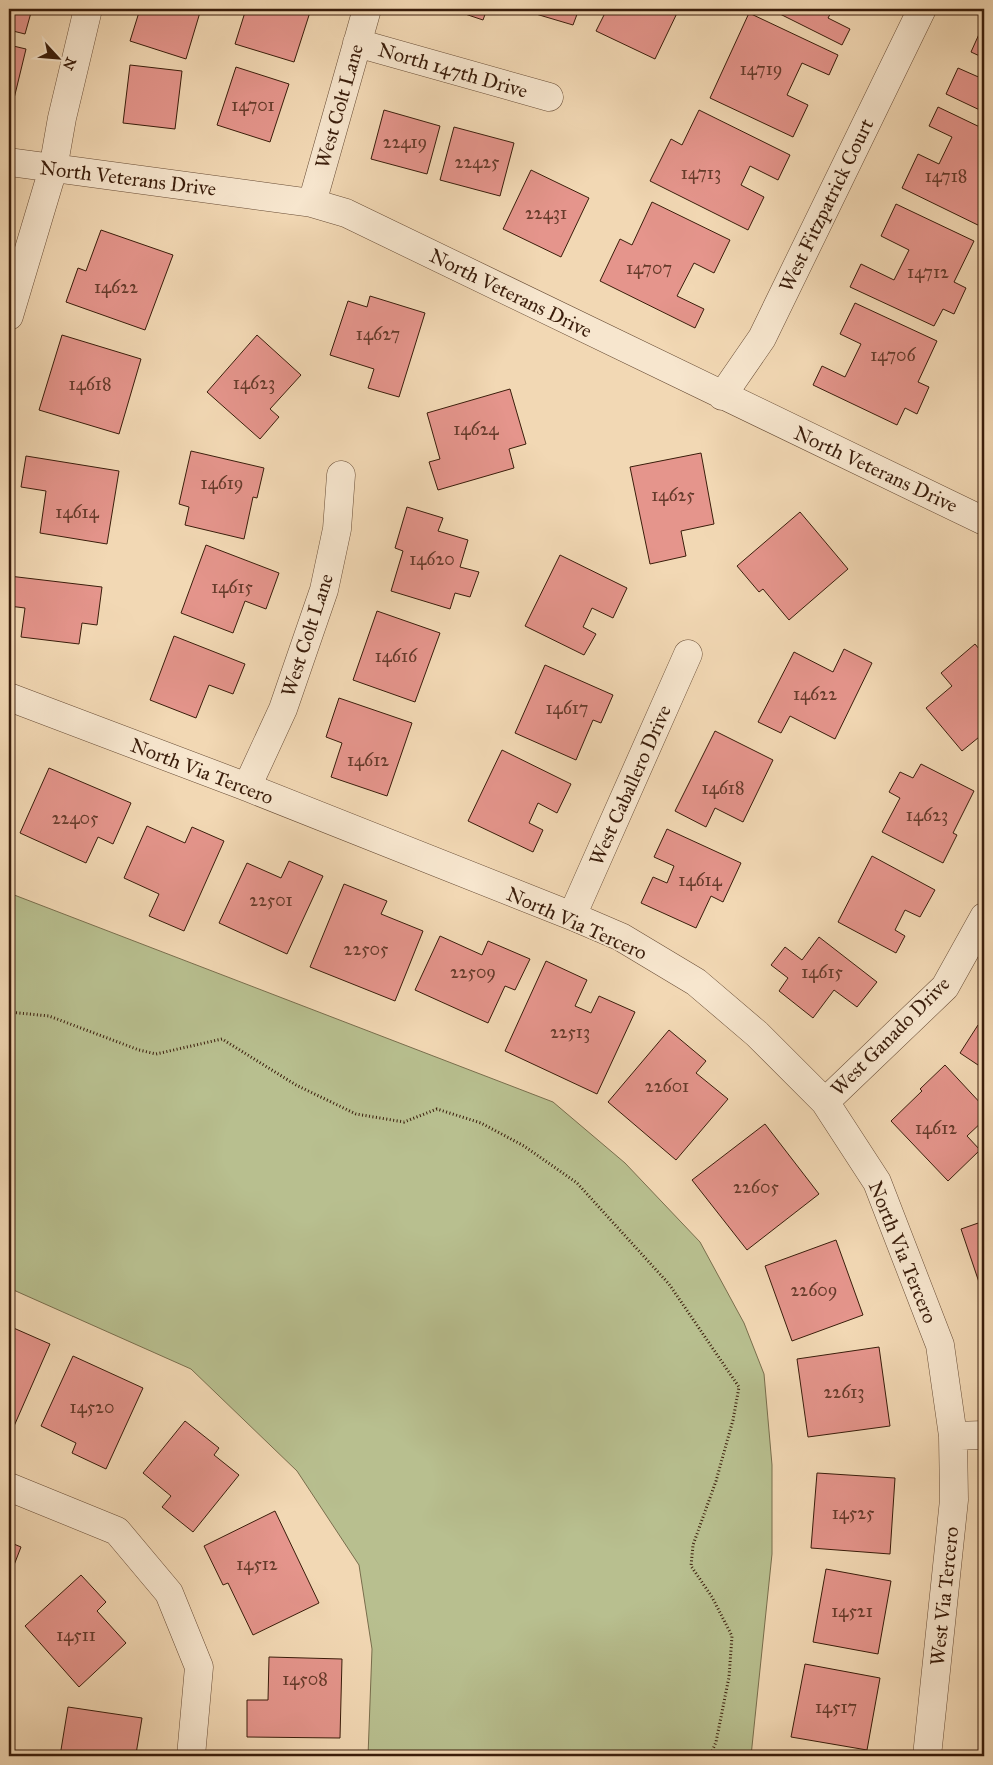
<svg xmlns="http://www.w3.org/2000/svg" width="993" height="1765" font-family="'IM FELL Great Primer',serif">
	<rect width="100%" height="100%" fill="#f2d8b4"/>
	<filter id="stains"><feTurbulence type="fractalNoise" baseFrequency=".004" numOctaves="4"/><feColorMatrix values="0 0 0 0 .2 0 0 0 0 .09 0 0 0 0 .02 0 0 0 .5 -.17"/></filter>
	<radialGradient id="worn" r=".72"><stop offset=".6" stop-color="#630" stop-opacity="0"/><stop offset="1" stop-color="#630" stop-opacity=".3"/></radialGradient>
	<path fill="#b8bf8f" stroke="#796e4d" d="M9,893l544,209 72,61 75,79 44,81 20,51 8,91v89l-21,202h-383l4,-107 -13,-84 -62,-94 -106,-102 -182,-81z"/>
	<path fill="#e5958c" stroke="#3a1d0b" d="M9,9h23l-7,25 -16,-4z
		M140,9h61l-15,50 -56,-18z
		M246,9h65l-17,53 -59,-18z
		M450,9h37l-4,11z
		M519,9h60l-6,16z
		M607,9h72l-24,50 -59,-28z
		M770,9h63l-5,9 22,11 -8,16z
		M749,13l89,42 -9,20 -27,-12 -15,32 21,10 -15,32 -83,-39z
		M984,23v35l-13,-6z
		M9,45l17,4 -15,62h-2z
		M130,65l52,6 -7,58 -52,-6z
		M236,67l53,17 -19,58 -53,-17z
		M958,68l25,11 1,-2v35l-38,-18z
		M938,107l46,22v99l-82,-40 16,-34 21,10 13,-27 -23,-11z
		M384,110l56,16 -13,48 -56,-15z
		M699,110l91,45 -12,25 -28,-14 -9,19 23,12 -16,33 -98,-49 21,-42 11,6z
		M454,127l60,16 -14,53 -60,-16z
		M531,170l58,28 -28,59 -58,-28z
		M652,202l78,38 -16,33 -20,-10 -17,33 27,13 -9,19 -95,-47 20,-42 12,6z
		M896,204l78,37 -20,41 12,6 -12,26 -11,-5 -9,17 -84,-39 11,-23 33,16 15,-30 -28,-14z
		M101,230l72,25 -28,75 -79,-28 12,-34 8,3z
		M370,296l55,17 -26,84 -31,-9 6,-19 -44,-14 18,-54 19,6z
		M855,303l82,38 -19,41 11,5 -12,27 -12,-6 -8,17 -84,-40 9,-19 23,11 16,-33 -21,-10z
		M62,335l79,24 -22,75 -80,-24z
		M257,335l44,40 -31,34 9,8 -19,22 -53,-47z
		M510,389l16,55 -17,5 5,19 -76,22 -9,-28 11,-3 -13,-46z
		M191,451l73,17 -7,30 -4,-1 -9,42 -59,-14 4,-18 -10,-3z
		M701,453l13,71 -33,7 5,25 -36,8 -20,-97z
		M26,456l93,15 -12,73 -67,-11 6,-42 -25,-4z
		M407,507l36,11 -5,13 30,9 -8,27 19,5 -9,25 -15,-4 -5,16 -59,-18 12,-40 -8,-3z
		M800,512l48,57 -59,51 -26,-31 -4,3 -22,-26z
		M206,545l73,28 -13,36 -21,-8 -12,32 -52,-20z
		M560,555l67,33 -14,30 -21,-10 -9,19 13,7 -12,21 -59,-29z
		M9,576l93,11 -5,38 -15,-2 -3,21 -58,-7 4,-29 -16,-2z
		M377,611l63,22 -25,69 -62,-22z
		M174,636l71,28 -12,30 -24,-9 -13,33 -46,-18z
		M975,644l9,11v78l-22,18 -36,-43 26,-22 -11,-13z
		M844,649l28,14 -37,76 -45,-23 -9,17 -23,-11 36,-70 39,20z
		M545,665l68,30 -12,28 -8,-3 -17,40 -61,-27z
		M339,698l73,25 -25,73 -56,-19 11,-34 -16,-6z
		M715,731l58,29 -30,62 -28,-14 -9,19 -31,-16z
		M502,750l69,34 -14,29 -19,-10 -9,20 14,7 -10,22 -65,-31z
		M921,764l53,27 -21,42 4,2 -14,28 -61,-31 18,-34 -11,-6 11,-20 13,6z
		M49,768l82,35 -18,41 -15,-7 -12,26 -66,-30z
		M147,826l38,17 7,-16 32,14 -40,90 -35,-15 10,-22 -35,-16z
		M667,829l74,34 -18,39 -12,-6 -15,32 -55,-25 12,-26 14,6 7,-17 -20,-9z
		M872,856l63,34 -15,27 -15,-7 -10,20 10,6 -9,17 -58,-31z
		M289,861l34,15 -36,78 -68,-31 28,-60 34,15z
		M344,884l43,17 -6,13 42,17 -28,70 -85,-34z
		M440,936l42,19 6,-14 42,18 -15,31 -10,-4 -17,37 -73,-33z
		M819,937l58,45 -20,25 -23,-17 -21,28 -34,-27 9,-13 -17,-13 14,-18 17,13z
		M546,961l41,19 -12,26 16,7 8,-17 36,16 -38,82 -92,-43z
		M978,1025l5,4 1,-2v42l-24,-16z
		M669,1030l37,31 -10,12 32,26 -52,61 -68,-58z
		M945,1065l39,42v13l-17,16 13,14 -32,31 -57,-60 31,-30 -2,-2z
		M765,1124l54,70 -72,56 -55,-70z
		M984,1221v76l-23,-68z
		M836,1240l27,75 -71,26 -27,-75z
		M9,1326l41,18 -39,89 -2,-1z
		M879,1347l11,79 -82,11 -11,-78z
		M73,1356l70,32 -37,81 -34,-16 4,-10 -35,-17z
		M185,1421l34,27 -5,7 25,20 -46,57 -31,-25 9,-11 -28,-23z
		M817,1473l78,5 -5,76 -79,-6z
		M275,1511l44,92 -66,32 -25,-52 -5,2 -19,-39z
		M9,1542l12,5 -12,31z
		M826,1569l65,12 -13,73 -65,-12z
		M81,1575l25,27 -9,9 29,32 -47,44 -54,-61z
		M269,1657l73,2 -2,79 -93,-1v-37h21z
		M805,1664l75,14 -13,72 -76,-13z
		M68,1707l74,11 -6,36 -14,-2 -1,4h-61z"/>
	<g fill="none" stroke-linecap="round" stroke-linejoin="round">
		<defs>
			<path id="street" d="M357,43l192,54
				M9,162l303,41 34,10 638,308
				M312,203l55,-194
				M9,316l44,-147 9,-51 26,-109
				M722,396l40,-58 160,-329
				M9,697l238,90 325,129 49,21 75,45 61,52 68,68 52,80 63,163 13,91 1,64 -27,256
				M247,787l36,-78 41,-119 13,-61 4,-54
				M572,916l116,-262
				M825,1102l120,-115 39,-70
				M953,1436l31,-1
				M9,1487l108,44 52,62 30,74 -8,89"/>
		</defs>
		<use href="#street" stroke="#684c35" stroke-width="29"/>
		<path stroke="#3a1d0b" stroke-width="3" stroke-dasharray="1 2.5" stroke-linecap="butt" d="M9,1012l40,4 90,34 17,4 66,-15 74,46 60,29 48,8 33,-13 44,14 43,23 53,37 92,101 70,103 -6,33 -17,61 -23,64 -2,21 21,31 20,39 -3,41 -13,65 -6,14"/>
		<use href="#street" stroke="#f7e6ce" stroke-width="28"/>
	</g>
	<g text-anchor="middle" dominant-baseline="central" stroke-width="4" stroke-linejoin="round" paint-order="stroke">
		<g font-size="18" fill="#653b2b">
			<text x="761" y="69">14719</text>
			<text x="253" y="105">14701</text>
			<text x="405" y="142">22419</text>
			<text x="477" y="162">22425</text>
			<text x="701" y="173">14713</text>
			<text x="946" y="176">14718</text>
			<text x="546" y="213">22431</text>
			<text x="649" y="268">14707</text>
			<text x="928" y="272">14712</text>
			<text x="116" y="287">14622</text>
			<text x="378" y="334">14627</text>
			<text x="893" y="355">14706</text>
			<text x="254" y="383">14623</text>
			<text x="90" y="384">14618</text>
			<text x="476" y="429">14624</text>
			<text x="222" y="483">14619</text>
			<text x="673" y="495">14625</text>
			<text x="77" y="512">14614</text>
			<text x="432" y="559">14620</text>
			<text x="232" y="587">14615</text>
			<text x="396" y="656">14616</text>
			<text x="815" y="694">14622</text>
			<text x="567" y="708">14617</text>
			<text x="368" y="760">14612</text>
			<text x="723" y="788">14618</text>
			<text x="927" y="815">14623</text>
			<text x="75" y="818">22405</text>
			<text x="700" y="880">14614</text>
			<text x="271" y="900">22501</text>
			<text x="366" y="949">22505</text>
			<text x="473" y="972">22509</text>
			<text x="822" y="972">14615</text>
			<text x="570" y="1032">22513</text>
			<text x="667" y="1086">22601</text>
			<text x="936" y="1128">14612</text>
			<text x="756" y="1187">22605</text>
			<text x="814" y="1290">22609</text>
			<text x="844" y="1392">22613</text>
			<text x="92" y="1407">14520</text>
			<text x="853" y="1513">14525</text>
			<text x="257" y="1564">14512</text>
			<text x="852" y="1611">14521</text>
			<text x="76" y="1635">14511</text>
			<text x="305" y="1679">14508</text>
			<text x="836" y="1707">14517</text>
		</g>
		<g font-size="20" fill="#3a1d0b" stroke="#f7e6ce">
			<text transform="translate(453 70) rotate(16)">North 147th Drive</text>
			<text transform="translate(339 106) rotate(-74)">West Colt Lane</text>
			<text transform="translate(128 178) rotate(7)">North Veterans Drive</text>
			<text transform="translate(826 205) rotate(-64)">West Fitzpatrick Court</text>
			<text transform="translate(511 293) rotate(26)">North Veterans Drive</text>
			<text transform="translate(876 469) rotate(25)">North Veterans Drive</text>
			<text transform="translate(307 635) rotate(-72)">West Colt Lane</text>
			<text transform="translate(202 771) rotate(21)">North Via Tercero</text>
			<text transform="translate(630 785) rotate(-66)">West Caballero Drive</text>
			<text transform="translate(577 923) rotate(24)">North Via Tercero</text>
			<text transform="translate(890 1036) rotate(-45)">West Ganado Drive</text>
			<text transform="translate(903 1252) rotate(68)">North Via Tercero</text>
			<text transform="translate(944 1596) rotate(-84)">West Via Tercero</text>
		</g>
	</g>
	<rect width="993" height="1765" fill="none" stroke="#f2d8b4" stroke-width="30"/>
	<rect x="10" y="10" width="973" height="1745" fill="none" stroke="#3a1d0b" stroke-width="2.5"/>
	<rect x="15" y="15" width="963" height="1735" fill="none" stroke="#3a1d0b"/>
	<g transform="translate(58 58) rotate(116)" stroke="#f7e6ce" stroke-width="4" paint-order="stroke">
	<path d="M0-4L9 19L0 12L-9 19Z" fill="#3a1d0b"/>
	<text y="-8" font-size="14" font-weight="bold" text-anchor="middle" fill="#3a1d0b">N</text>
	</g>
	<rect width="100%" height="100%" filter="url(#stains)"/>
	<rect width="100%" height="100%" fill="url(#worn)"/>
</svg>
